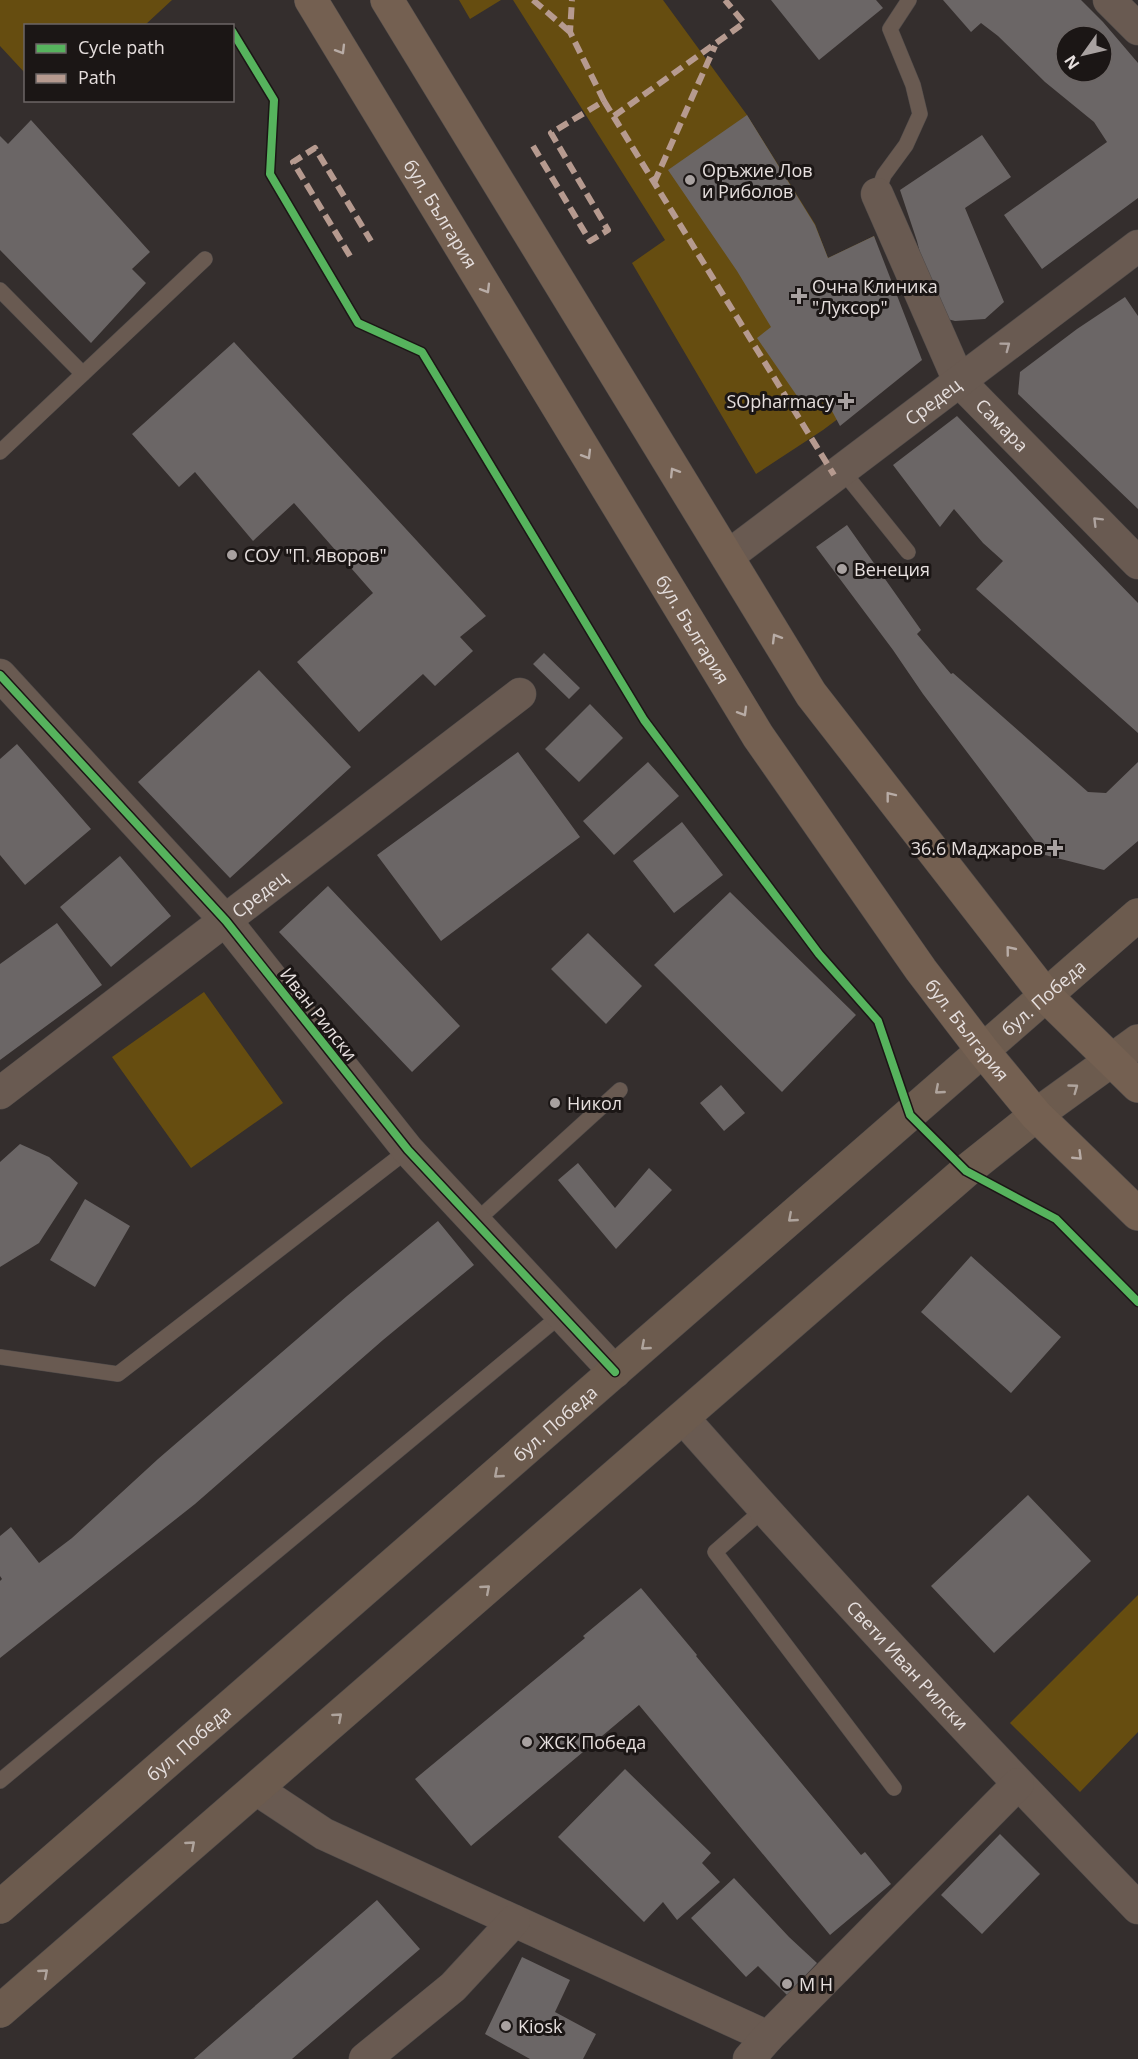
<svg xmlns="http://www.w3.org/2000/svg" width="1138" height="2059" font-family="'Open Sans',sans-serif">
	<rect width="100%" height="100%" fill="#342e2d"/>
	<path fill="#664d10" d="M0,0h172l-27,25 -119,1 -1,47 -25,-27z
		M459,0h42l-31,19z
		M513,0h150l84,115 68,109 13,34 46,-22 32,132 -83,62 -67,44 -124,-211 33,-23z
		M204,992l79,111 -92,65 -79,-111z
		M1138,1595v137l-58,60 -70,-69z"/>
	<path fill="#6b6666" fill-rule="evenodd" d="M771,0h105l7,8 -64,52z
		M943,0h138l22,22 35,41v135l-96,71 -38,-54 103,-73 -13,-20 -49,-40 -47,-46 -17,-13 -10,9zM1066,36h36v36h-36z
		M747,115l68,110 13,33 46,-22 48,124 -82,66 -16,-30 -18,13 -49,-71 14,-11 -34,-56 -69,-101z
		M31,120l119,132 -18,17 14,14 -55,60 -91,-93v-114l8,8z
		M982,135l29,42 -46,31 39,94 -19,17 -30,2 -19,-5 -19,-75 -17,-51z
		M1125,297l13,19v193l-120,-115 2,-22 57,-43z
		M234,342l252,274 -26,21 13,14 -38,35 -12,-12 -64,58 -62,-70 76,-69 -79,-90 -41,38 -58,-69 -16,15 -47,-53z
		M957,416l181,187v130l-162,-144 27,-28 -20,-18 -29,-34 -14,18 -47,-62z
		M847,525l74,105 -4,4 34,40 2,-1 135,119 18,1 32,-31v79l-34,29 -59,-15 -122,-161 -30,-44 -77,-103z
		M544,653l36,35 -11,11 -36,-35z
		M259,670l92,97 -121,111 -92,-96z
		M590,704l33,34 -44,44 -34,-33z
		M17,744l74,85 -66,56 -25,-30v-96z
		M518,752l62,85 -139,104 -64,-86z
		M648,762l31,34 -65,59 -31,-34z
		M682,822l41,53 -49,38 -41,-52z
		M120,856l51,60 -60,51 -51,-60z
		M328,886l132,140 -48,46 -133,-140z
		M730,892l126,123 -74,77 -128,-127z
		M57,923l45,62 -102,75v-96z
		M588,933l54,53 -36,38 -55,-55z
		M721,1085l24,28 -21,18 -24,-28z
		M20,1144l29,13 29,26 -39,60 -39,24v-105z
		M578,1163l37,45 34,-40 23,22 -56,59 -58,-69z
		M85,1199l45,27 -35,61 -45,-27z
		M438,1221l36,44 -91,75 -188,164 -195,154v-77l2,-2 -2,-3v-40l11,-9 28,36 33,-25 86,-79 189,-163z
		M971,1256l90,81 -50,56 -90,-81z
		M1028,1495l63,66 -97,92 -63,-67z
		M641,1588l56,67 -1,1 165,199 4,-3 26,32 -61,51 -191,-230 -168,141 -56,-67 170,-141 -2,-2z
		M625,1769l86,84 -9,10 18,19 -43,38 -14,-18 -19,20 -86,-85z
		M1000,1834l40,40 -58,60 -41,-39z
		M734,1878l55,59 28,26 -30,32 -29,-29 -12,11 -55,-59z
		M377,1900l43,49 -128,110h-98z
		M522,1957l48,23 -15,32 41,22 -13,25h-53l-45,-25z"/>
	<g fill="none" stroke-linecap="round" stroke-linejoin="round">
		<defs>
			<path id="lane" d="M877,194l7,-19 22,-30 14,-31 -7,-29 -23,-56 19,-29
				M0,290l83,84
				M0,452l205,-193
				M841,469l67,83
				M475,1222l145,-132
				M0,1357l118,17 290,-224
				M764,1509l-49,43 179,236
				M0,1781l561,-466"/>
			<g id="street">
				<path d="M1109,0l29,29"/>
				<path id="s1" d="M877,194l82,187 179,182"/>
				<path id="s2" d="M727,557l411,-311"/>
				<path d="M0,675l226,246 182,229 207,222"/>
				<path id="s3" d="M0,1093l520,-399"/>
				<path id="s4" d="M683,1418c148,167 300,330 455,490"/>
				<path d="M256,1789l68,45 444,203"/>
				<path d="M365,2059l88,-72 61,-66"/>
				<path d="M749,2059l19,-22 250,-253"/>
			</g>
			<g id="secondary">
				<path id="s5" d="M0,1907l1138,-992"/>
				<path d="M0,2011l966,-840 70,-56 102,-74"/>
			</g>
			<g id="primary">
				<path id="s6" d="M311,0l447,736 163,234 62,81 53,64 102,99"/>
				<path d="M387,0l424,694 235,302 92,90"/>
			</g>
		</defs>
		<use href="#lane" stroke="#504b4a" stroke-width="16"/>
		<use href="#street" stroke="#504b4a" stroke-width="33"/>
		<use href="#secondary" stroke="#504b4a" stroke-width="34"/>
		<use href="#primary" stroke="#504b4a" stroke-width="34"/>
		<use href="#lane" stroke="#695a51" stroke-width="15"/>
		<use href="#street" stroke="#695a51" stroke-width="32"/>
		<use href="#secondary" stroke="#6c5b4e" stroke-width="33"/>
		<use href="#primary" stroke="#746051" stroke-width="33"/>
		<path stroke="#b69a8f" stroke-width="6" stroke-dasharray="12 6" stroke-linecap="butt" d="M533,0l37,32
			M604,101l230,374
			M614,116l130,-93 -19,-23
			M533,146l57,95 18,-11 -57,-97 53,-32 -34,-69 2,-32
			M654,183l61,-137
			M350,256l-57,-94 22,-14 56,93"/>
		<defs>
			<path id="cycleway" d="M232,31l42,69 -4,74 88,149 64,29 222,368 175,234 59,67 32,94 56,56 90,48 82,83
				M0,675l226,246 182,229 207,222"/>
		</defs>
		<use href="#cycleway" stroke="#1b1615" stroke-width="11"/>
		<use href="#cycleway" stroke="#56b35d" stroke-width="8"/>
	</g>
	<defs><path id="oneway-chevron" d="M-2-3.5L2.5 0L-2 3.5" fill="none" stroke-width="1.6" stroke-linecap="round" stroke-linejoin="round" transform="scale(1.5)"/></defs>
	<g stroke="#b8aca6">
		<use href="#oneway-chevron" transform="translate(341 50) rotate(59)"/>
		<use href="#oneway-chevron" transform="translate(486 289) rotate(59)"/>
		<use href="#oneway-chevron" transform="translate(587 455) rotate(59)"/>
		<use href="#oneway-chevron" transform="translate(674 472) rotate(-122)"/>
		<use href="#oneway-chevron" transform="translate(776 638) rotate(-121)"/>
		<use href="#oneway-chevron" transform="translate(743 712) rotate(59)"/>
		<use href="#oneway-chevron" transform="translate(890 796) rotate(-128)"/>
		<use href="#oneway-chevron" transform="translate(1010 950) rotate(-129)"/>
		<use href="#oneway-chevron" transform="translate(1078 1156) rotate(44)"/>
	</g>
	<g stroke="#aea39f">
		<use href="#oneway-chevron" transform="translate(1006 346) rotate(-37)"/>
		<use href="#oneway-chevron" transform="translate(1097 521) rotate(-135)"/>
	</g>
	<g stroke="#afa49d">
		<use href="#oneway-chevron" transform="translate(1074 1088) rotate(-36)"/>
		<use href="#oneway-chevron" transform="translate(939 1090) rotate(139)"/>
		<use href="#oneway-chevron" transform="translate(792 1218) rotate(139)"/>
		<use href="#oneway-chevron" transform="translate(645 1346) rotate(139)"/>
		<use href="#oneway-chevron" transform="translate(498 1474) rotate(139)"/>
		<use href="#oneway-chevron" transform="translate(486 1589) rotate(-41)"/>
		<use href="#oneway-chevron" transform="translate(338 1717) rotate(-41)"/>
		<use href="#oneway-chevron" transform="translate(191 1845) rotate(-41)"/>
		<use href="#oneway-chevron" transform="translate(44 1973) rotate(-41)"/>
	</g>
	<g fill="#a8a1a0" stroke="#1b1615" stroke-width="2">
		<circle cx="690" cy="180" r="6"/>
		<path d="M796 287h6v6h6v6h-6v6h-6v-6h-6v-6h6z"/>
		<path d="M843 392h6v6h6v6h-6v6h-6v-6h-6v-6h6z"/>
		<circle cx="232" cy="555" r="6"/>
		<circle cx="842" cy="569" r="6"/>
		<path d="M1052 839h6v6h6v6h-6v6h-6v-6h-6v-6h6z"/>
		<circle cx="555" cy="1103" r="6"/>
		<circle cx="527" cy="1742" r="6"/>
		<circle cx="787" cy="1984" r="6"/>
		<circle cx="506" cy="2026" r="6"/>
	</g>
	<g text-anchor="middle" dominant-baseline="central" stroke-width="6" stroke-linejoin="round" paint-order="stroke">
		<g font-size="18" fill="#e6dfde" stroke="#1b1615" text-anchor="start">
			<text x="702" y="170">Оръжие Лов<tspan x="702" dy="21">и Риболов</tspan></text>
			<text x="812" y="286">Очна Клиника<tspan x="812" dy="21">"Луксор"</tspan></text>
			<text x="834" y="401" text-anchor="end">SOpharmacy</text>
			<text x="244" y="555">СОУ "П. Яворов"</text>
			<text x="854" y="569">Венеция</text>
			<text x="1043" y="848" text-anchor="end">36.6 Маджаров</text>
			<text x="567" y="1103">Никол</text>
			<text x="539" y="1742">ЖСК Победа</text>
			<text x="799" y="1984">М Н</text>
			<text x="518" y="2026">Kiosk</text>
		</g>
		<g font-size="18" fill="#e6dfde" stroke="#1b1615">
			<text stroke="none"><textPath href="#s6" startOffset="250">бул. България</textPath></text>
			<text stroke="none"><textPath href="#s2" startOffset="258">Средец</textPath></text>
			<text stroke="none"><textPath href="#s1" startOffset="266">Самара</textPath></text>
			<text stroke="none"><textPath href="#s6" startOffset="736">бул. България</textPath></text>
			<text stroke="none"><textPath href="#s3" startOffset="327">Средец</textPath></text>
			<text stroke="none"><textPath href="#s5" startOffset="1384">бул. Победа</textPath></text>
			<text transform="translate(319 1014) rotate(52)">Иван Рилски</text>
			<text stroke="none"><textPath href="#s6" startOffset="1222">бул. България</textPath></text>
			<text stroke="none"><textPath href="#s5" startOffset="736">бул. Победа</textPath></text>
			<text stroke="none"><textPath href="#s4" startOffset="334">Свети Иван Рилски</textPath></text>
			<text stroke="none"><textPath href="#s5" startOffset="250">бул. Победа</textPath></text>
		</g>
	</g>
	<rect x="24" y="24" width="210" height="78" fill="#1b1615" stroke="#6c6665" stroke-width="1.5"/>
	<rect x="36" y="44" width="30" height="9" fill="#56b35d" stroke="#6c6665" stroke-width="1.5"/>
	<text x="78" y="54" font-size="18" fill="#e6dfde">Cycle path</text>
	<rect x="36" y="74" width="30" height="9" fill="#b69a8f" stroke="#6c6665" stroke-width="1.5"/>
	<text x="78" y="84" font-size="18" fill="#e6dfde">Path</text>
	<g transform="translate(1084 54) rotate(236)"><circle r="28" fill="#1b1615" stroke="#6c6665" stroke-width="1.5"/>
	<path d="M0-4.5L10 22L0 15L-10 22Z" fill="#a8a1a0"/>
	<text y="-9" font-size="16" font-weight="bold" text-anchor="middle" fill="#e6dfde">N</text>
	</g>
</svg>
